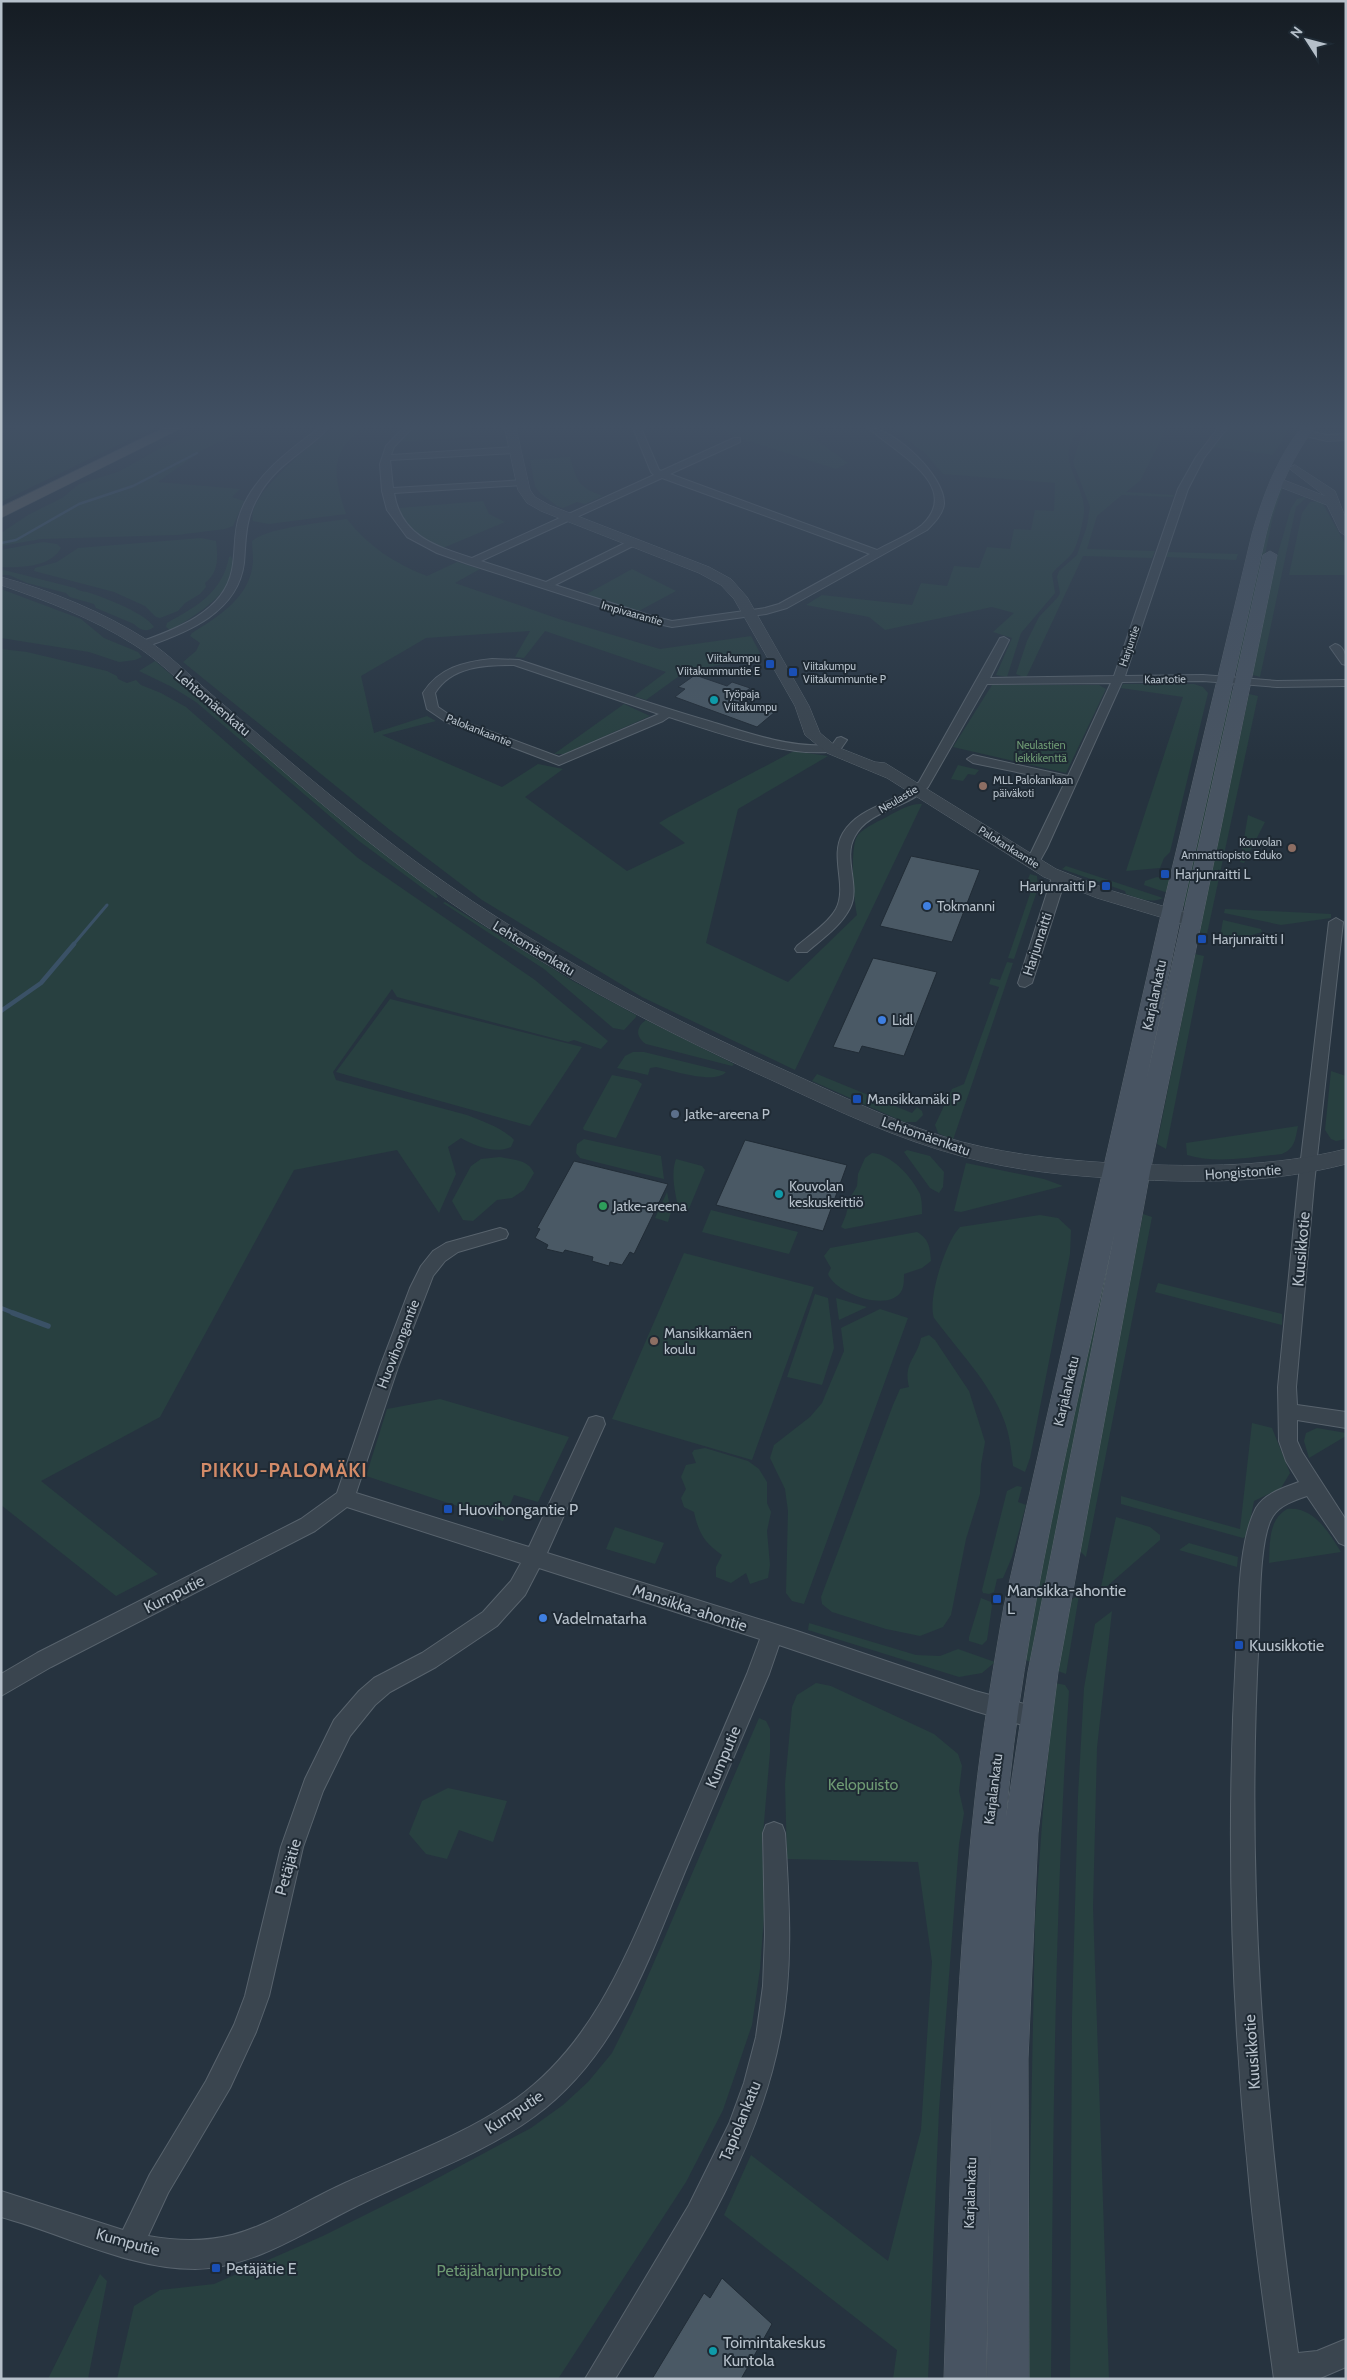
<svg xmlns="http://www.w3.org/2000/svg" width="1347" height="2380" font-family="Cabin,sans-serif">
	<rect width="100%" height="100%" fill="#26333f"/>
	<path fill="#284040" d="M18,428h135l-152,74v-64z
		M204,428h44l-47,23 -43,31 82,7 -8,8 12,4 -11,25 -8,3 -48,6 -136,4 -40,7v-13l27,-18 34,-17 17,-14 39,-12 41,-23z
		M333,428h30c-35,26 -29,49 -17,86l-77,10 -16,-3c-8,-25 62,-80 80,-93z
		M413,428h57l2,9 -75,5z
		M719,428h97l-12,3 44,32 -12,6 -103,-33z
		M892,428h191c-32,25 -1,52 1,79 1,9 -6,37 -11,45 -5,8 -16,14 -21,22l3,19 -34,40 -14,44 -11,-2 16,-37 -19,-6 21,-19 -22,-6 -107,23 -16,-13 -63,-12 16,-10 90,10 9,-22 26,3 7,-20 25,2 8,-21 23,2 4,-20 17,1 4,-20 19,1 1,-28 -112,-9 -17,-20z
		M1091,428h76l-27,53 -14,11 48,3 -1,2 -51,-2 -25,21 -10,33 68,2 -3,7 -69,-2 -57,122 -10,-4 11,-33 12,-24 19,-20 2,-4 -3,-16 2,-6 18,-16 10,-29 3,-19 -17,-45 7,-23z
		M1229,428h61l-17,27 -60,-8z
		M570,457c7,25 8,30 33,39l-18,8 -8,-2 -14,6 -6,-2 -17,-13 -5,-7 -5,-26z
		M1283,487l-10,29 -32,155 -7,-1 33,-145 11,-35z
		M1304,497h3l-11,10 -36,170 -10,-3 26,-114 15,-52 6,-9z
		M483,501l6,13 16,8 -62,26c-19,-8 -36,-19 -44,-40z
		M1318,501l5,3 23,41v30h-57l13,-62 8,-11z
		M347,519c21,27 48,45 80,57l30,-14 23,7 -25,14 104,36 101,30 91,-13 11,21 -76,14 -40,29 -12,-4 32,-24 -121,-41 -21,27 -9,-1 15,-26 -104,7 -65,38 13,57 53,-17 9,5 -54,14 120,52 36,-23 25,5 -38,28 102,74 58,-28 -26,-20 10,-6 125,-66 34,5 -90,53 -32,134 82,39 69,-67c-3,-14 -8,-69 1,-80 8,-9 22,-14 32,-20 9,-5 22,-12 32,-11l-127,266 -153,-73 -160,-97 -92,-70 -207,-168 13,-11 4,-8 -10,-7 2,-3c27,-17 59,-36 61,-72 0,-7 -1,-14 -1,-20 14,-13 74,-19 95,-22z
		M201,538l15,3c2,17 3,31 -11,42l1,4 -6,7 -15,9 -7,8 -18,7 -4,-1 -11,-11 -31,-14 -80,-21 1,-3 22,-6 21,-14z
		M43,542l14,2 4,4c-10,19 -41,20 -60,19v-17z
		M1168,552l70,2 -2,6 -70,-3z
		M231,556c15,30 -40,63 -61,74l-4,-3 1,-4c30,-17 55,-30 62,-66z
		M632,569l44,22 -39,21 -52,-17z
		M4,570l71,18c5,4 11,3 18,6 15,5 53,20 61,33 -8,6 -14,3 -20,-3l-38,-16 -2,-4 -24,-7 -4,-4 -39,-10 -18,-8h-8v-4z
		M1,589l80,30 23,19 34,14 4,5 -7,3 -16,2 -30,-10 -88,-14z
		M1,649l26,3 80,19 10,5 1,3 9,4 9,-3 5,5 20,8 25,14 172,151 177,122 73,61 -7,8 -27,-9 -6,2 -171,-45 -5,-8 -59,83 3,8 131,35c15,6 36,13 47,25l-3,7c-16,7 -36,-1 -50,-9l-13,9 8,27 -17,39 -42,-63 -103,20 -134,247 -119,64 117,93 -42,22 -115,-91z
		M155,661l194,166 85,64 4,6 -2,1 -77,-57 -163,-139 -24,-15 -33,-16z
		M1123,684h71l9,3 5,6 -38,159 -6,6 -4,10 -34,3 57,-174 -62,-9z
		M992,685h107l7,4 -40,84 -113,-26z
		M1229,691l7,1 -50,215 -4,-2z
		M1249,694l9,2 -51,238 -8,-2z
		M624,704l26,12 -86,38h-10z
		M958,765l21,5 -4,5 -7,-1 -5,7 -12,-2z
		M1248,815l17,7 -21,41 -4,-1z
		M1066,866l97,32c-13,6 -25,0 -37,-4l-1,-3 -63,-22z
		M1030,874l7,2 1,12 -24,71 -6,-1 23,-67 -7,-2z
		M1157,877l14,3 -3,13 -24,-8 1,-4z
		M445,902l126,78 65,35v2l-12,13 -11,-2 -69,-59 -101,-66z
		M1225,909l106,5v4l-50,7 -57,-12z
		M1223,920l38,9 1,3 -41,12 -2,-1z
		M1195,954l9,2 -38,193 -9,-5z
		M1007,962l6,1 -60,177 -15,-7 -3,-8 17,-36 12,-5 35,-97 -10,-3 2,-6 9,2z
		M390,999l192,48 -52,79 -194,-54z
		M646,1020l88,44 -2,2 -86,-22c-11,-7 -10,-17 0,-24z
		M633,1052h11l82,20c-11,13 -55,-2 -70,-5l-6,1 -2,7 -31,-7 8,-12z
		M1331,1071l15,5v63l-10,2 -5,-2 -6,-9z
		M817,1074l95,39 5,-6 5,4 1,4 -7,7h-12l-92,-41z
		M612,1075l25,5 5,4 -26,54 -32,-8 -1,-2z
		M1298,1126c-3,14 -3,22 -16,28 -30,3 -66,10 -95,1l-1,-12z
		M584,1139l77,17 3,23 -84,-21 -4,-5 1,-9z
		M907,1150l23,6 14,16 -1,15 -4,6 -9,-5 -26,-36z
		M872,1153c19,1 40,24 48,41 2,6 2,14 2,20l-77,15 -4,-2 5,-12 4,-17 7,-12 1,-12 7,-16z
		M500,1157c14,3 28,2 34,16l-10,17 -12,8 -15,2 -24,21 -10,-1 -11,-19 19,-35 10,-7z
		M676,1159l26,7 3,4 -17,41 -9,1c-3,-17 -9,-36 -3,-53z
		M966,1163l78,16 19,7 -102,26 -7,-1z
		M667,1192l4,20 -3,10 -13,-4z
		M711,1210l87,22 -9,22 -87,-22z
		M1143,1214l9,3 -66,340 -9,-9z
		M1040,1215l18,3 13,12 -1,24 -40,204 -5,14 -12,-6c-2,-16 -3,-31 -9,-46 -13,-36 -47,-71 -70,-102 -7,-19 12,-77 26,-91z
		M917,1232c12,7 13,15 14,29l-9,7 -18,6c0,5 0,12 -2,16 -12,24 -67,3 -74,-16l3,-6 -7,-12 6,-8z
		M684,1253l130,34 -62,173 -140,-41z
		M1105,1256l5,1 -76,406 -12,-4z
		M1158,1283l124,31v11l-127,-33z
		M815,1294l13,4 6,50 -12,37 -35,-8z
		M836,1298l31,9 -28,13z
		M880,1309l28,9 -104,286 -12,-3 -6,-8 2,-82 -3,-22 -15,-31 4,-13 36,-28 12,-14 22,-52 -3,-23z
		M929,1335l6,5 34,51 16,51 -4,23 -1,29 -14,45 -15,76 -8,12 -23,9 -34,-7 -54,-17 -10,-8 -1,-7 72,-192 7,-16 9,-2c-6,-24 8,-29 12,-49z
		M440,1399l129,38 -31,65 -24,-7 -11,26 -137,-45 21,-67z
		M1252,1423l20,5 18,45 -9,15 -27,13 -7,35 -4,2 -122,-34v-8l119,33z
		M1317,1428l29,5v3l-37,22 -5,-17 2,-8z
		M705,1448l43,13 11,8 8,13v21l4,9 -4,19 3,34 -2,13 -18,6 -4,-11 -15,10 -15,-6v-10l6,-12c-18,-13 -23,-21 -28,-43l-10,-5 -3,-9 5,-9 -5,-12 5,-12 10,-2 -4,-10 2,-3z
		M1017,1486l5,1 -4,15 8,3 -14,52 -9,21 -6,1 -3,13 -5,2 -6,-1 -1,-3 25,-99z
		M1287,1509c27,-3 42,24 54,43l-72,11c1,-19 -1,-43 18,-54z
		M1116,1517l34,10 10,8v5l-55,48 -4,-1z
		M615,1527l49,16 -9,21 -49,-15z
		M1189,1543l49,14 -1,10 -58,-17z
		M1079,1595l-13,79 -8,-3 10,-69z
		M981,1598l10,4 1,4 -5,34 -5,5 -13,-4v-4z
		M1112,1611l-15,137 -4,159 16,472h-39l2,-363 6,-220 6,-108 11,-64z
		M809,1623l107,32 24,1 18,-7 37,13 -13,11 -23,4 -151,-47z
		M816,1683l15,3 103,48 24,20 4,12 -3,25 5,22 -5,31 -20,265 -11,270h-35l4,-29 -173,-135 27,-60 137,106 33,-131 11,-168 -14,-100 -131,-3 -2,-75 7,-77 5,-12z
		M1055,1683l10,2 4,6c-15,229 -16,458 -18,688h-25l9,-458 8,-111z
		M759,1718l7,3 4,8v23l-8,94 3,57 -5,66 -8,56 -29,85 -37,72 -128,197h-441l17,-73 26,-16 54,-6 111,-49 96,-48 110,-59 32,-23 25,-23 24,-29 21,-42z
		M448,1788l59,13 -14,41 -34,-12 -12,29 -21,-5 -17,-20 13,-33z
		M100,2274l7,7 -19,98h-40z"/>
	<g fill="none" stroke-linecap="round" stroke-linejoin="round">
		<path stroke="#3a5166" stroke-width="2.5" d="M1,543l15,-3 63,-36 54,-18 64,-33"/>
		<path stroke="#3a5166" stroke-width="3" d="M73,945l34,-40"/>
		<path stroke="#3a5166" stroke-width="4.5" d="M1,1011l40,-28 33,-39
			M1,1308l15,6"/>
		<path stroke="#3a5166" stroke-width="5.5" d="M13,1313l35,13"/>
	</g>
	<path fill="#4a5965" stroke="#212c36" d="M695,675l32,11 5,-4 18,6 -13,11 38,13 -18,15 -82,-30 10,-8 -7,-2z
		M911,856l69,14 -28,72 -72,-16z
		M873,958l64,14 -33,84 -42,-10 -3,7 -26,-6z
		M745,1140l102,25 -24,66 -107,-26z
		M574,1161l94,23 -34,70 -4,-2 -8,13 -12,-3 -1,4 -17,-5 1,-4 -28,-7 -2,3 -17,-4 2,-4 -13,-7 5,-9 -3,-1z
		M722,2278l50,46 -31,55h-89l52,-86 6,5z"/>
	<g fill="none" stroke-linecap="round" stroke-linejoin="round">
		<defs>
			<path id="minor" d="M319,428h10c-24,24 -55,38 -71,69 -13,22 -12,42 -14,66 -6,49 -56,69 -96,83h-8v-4c36,-13 84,-30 92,-72 4,-18 1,-38 8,-56 13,-37 48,-63 79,-86z
				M403,428h9l-18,19 -3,8 123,-8 4,3 -4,3 -124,7 3,28 132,-8v4l-3,1 -128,8c7,43 41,53 78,65l182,-83 -3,-3 -18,-44h8l18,42 2,1 73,-33h6v4l-70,32 207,76c14,-8 33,-15 45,-25 42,-40 -30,-74 -53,-97 25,0 77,49 75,76 -1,10 -10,19 -17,26l-140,78 -21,6 -94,13 -27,-6 -177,-57 -31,-11 -30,-16 -20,-27 -5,-19 -2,-27 6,-18zM662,478l208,76 -91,50 -14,4 -93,13 -20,-5 -97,-31 82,-41v-4h-6l-85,42 -65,-21z
				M1218,428h9l-23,30 -16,31 -63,187 78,-1 74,6 69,-1v6l-69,1 -74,-6 -81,1 -75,166 -10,18 -5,1 -6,-4 39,-81 -92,-19 -6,-4 6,-4 95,21 43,-93 -124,1 -59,103c-20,21 -59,23 -73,49 -13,22 6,50 -5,72 -9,18 -28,31 -43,44h-10l-2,-3 2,-3c13,-11 31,-23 39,-37 12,-23 -7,-52 7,-76 17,-28 54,-29 76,-51l81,-144 4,-1 5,3 -19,38 124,-2 64,-187 18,-32z
				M1304,430l23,5 19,-1v6l-19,1 -26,-6v-4z
				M1335,644c10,2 11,13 11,21l-4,-1 -12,-17z
				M492,659l27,1c64,21 128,43 193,62 38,12 80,26 120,23l5,-7 4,-1 6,3 -7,10c-43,11 -128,-19 -171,-33l-6,4 -104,44 -113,-43 -19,-13 -4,-16c16,-25 40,-31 69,-34zM514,665l145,49 -100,43 -105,-39 -16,-11 -3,-14c17,-27 50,-28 79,-28z
				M1059,873l7,4 -34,106 -7,4 -5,-1 -2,-3 34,-106z
				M1336,918l7,4 -29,262 -18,203 1,18 49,7v16l-49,-8v21l5,11 44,68v26l-7,-3 -32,-47c-12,4 -27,9 -34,20 -14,21 -13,90 -14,118 -14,244 5,477 39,719l19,-2 29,-12v28l-28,12h-44c-9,-66 -19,-132 -25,-199 -18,-174 -23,-350 -13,-525 3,-41 1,-111 20,-147 9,-15 27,-20 43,-26l-13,-21 -7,-20 -1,-54 20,-203 31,-262z
				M500,1228l6,2 2,4 -2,4 -48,14 -13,9 -12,15 -35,91 -42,126 173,54 60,-129 7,-2 7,2 2,6 -58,129 250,78 178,60 61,16 8,4 3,7 -3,7 -8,4 -61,-18 -196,-66 -10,29c-28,65 -55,130 -83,195 -37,90 -69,187 -151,247 -53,39 -116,59 -174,88 -52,25 -106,64 -166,65 -66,0 -131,-35 -194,-52v-26l122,39 27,-56 56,-93 28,-56 11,-29 36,-149 24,-68 29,-59 25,-29 15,-13 48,-25 61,-41 28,-31 10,-18 -174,-56 -32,24 -264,136 -50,29v-22l36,-21 264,-134 36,-26 43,-126 30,-79 11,-22 12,-15 13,-8zM539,1568l221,71 -13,35c-26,62 -53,123 -79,185 -38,87 -71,181 -151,239 -52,37 -114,59 -172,85 -76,35 -107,69 -197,53l20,-43 62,-105 26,-56 13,-36 34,-149 20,-56 27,-55 25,-31 15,-13 46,-25 61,-41 28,-31z
				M774,1822l8,3 3,8c4,67 9,137 -5,204 -24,125 -99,234 -165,342h-30l104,-174 40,-81 15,-41 12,-46 7,-51 2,-51 -2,-102 3,-8z"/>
			<path id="tertiary" d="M505,428h11l14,62 5,7 14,8 160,62 22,12 16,18 62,109 11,27 17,14 38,15 10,1 171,106 53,21 90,27 3,4 -3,4h-12l-90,-27 -53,-21 -157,-99 -60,-25 -22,-18 -10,-29 -61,-107 -13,-14 -22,-12 -158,-62 -14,-8 -9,-13z
				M1295,465l40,26 11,28v17l-6,-4 -13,-27 -55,-21 -2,-3 2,-3 4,-1 49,19 -34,-26 -2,-2z
				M1,577c51,14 102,35 146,63 24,16 43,36 64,54 54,46 107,93 163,136 128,101 271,178 419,244 55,25 110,52 169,68 54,14 110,19 165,22 74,3 147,3 219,-15v15c-73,19 -145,19 -219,15 -56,-3 -112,-8 -166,-23 -64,-17 -123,-45 -183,-73 -142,-64 -278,-138 -400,-234 -60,-46 -117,-98 -175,-147 -23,-20 -44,-42 -70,-58 -41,-26 -86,-43 -132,-59z"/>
			<path id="secondary" d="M1301,428h13c-24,33 -38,67 -48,106l-85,381 -35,167 117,-527 7,-4 7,4 -127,617 -92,500 -20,161 -10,226 1,320h-42l4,-282 -5,282h-42c6,-194 10,-388 31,-580 7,-65 18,-129 29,-193l157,-691 91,-381c11,-38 24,-74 49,-106zM1115,1231l-87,441 -22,146c17,-199 67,-393 109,-587z"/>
			<path id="trunk" d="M163,428h19l-181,90v-11z"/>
		</defs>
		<use href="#minor" stroke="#58636d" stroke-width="2"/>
		<use href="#tertiary" stroke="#58636d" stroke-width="1"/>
		<use href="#secondary" stroke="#58636d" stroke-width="1"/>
		<use href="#trunk" stroke="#45505a" stroke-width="1"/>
		<use href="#minor" fill="#3a454f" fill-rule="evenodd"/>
		<use href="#tertiary" fill="#3a454f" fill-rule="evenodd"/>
		<use href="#secondary" fill="#485462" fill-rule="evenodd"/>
		<use href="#trunk" fill="#666563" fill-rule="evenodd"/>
	</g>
	<linearGradient id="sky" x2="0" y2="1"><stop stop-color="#151c23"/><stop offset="0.56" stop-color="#415063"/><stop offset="1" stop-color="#415063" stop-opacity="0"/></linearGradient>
	<rect width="1347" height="762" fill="url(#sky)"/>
	<g fill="#1a4fb4" stroke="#1f2a34" stroke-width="2">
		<rect x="765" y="659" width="10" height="10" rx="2.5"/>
		<rect x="788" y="667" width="10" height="10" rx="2.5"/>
		<rect x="1160" y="869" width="10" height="10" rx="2.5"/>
		<rect x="1101" y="881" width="10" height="10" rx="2.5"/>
		<rect x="1197" y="934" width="10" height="10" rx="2.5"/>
		<rect x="852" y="1094" width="10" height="10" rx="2.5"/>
		<rect x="443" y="1504" width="10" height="10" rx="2.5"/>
		<rect x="992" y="1594" width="10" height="10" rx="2.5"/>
		<rect x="1234" y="1640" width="10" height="10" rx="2.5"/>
		<rect x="211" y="2263" width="10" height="10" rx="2.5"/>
	</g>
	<g fill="#0f9aa8" stroke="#1f2a34" stroke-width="2">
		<circle cx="714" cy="700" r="5"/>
		<circle cx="779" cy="1194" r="5"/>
		<circle cx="713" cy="2351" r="5"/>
	</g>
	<g fill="#8d6e63" stroke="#1f2a34" stroke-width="2">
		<circle cx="983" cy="786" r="5"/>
		<circle cx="1292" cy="848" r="5"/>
		<circle cx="654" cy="1341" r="5"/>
	</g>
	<g fill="#3f7fe0" stroke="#1f2a34" stroke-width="2">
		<circle cx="927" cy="906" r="5"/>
		<circle cx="882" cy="1020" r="5"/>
		<circle cx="543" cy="1618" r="5"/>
	</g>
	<circle fill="#5c6f8a" stroke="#1f2a34" stroke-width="2" cx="675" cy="1114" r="5"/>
	<circle fill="#2e9e5b" stroke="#1f2a34" stroke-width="2" cx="603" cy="1206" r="5"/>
	<g text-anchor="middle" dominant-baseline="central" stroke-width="4" stroke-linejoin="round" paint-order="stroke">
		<g font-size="11" fill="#b6c0ca" stroke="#1f2a34">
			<text transform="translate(632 613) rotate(16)">Impivaarantie</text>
			<text transform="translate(1129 646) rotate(-71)">Harjuntie</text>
			<text transform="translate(1165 679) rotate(-1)">Kaartotie</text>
			<text transform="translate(479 730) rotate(22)">Palokankaantie</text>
			<text transform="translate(898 799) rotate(-31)">Neulastie</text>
			<text transform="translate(1009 847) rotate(32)">Palokankaantie</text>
		</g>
		<g font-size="11" fill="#b6c0ca" stroke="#1f2a34" text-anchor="start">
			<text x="760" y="658" text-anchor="end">Viitakumpu<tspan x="760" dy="13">Viitakummuntie E</tspan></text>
			<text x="803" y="666">Viitakumpu<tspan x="803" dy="13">Viitakummuntie P</tspan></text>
			<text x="724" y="694">Työpaja<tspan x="724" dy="13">Viitakumpu</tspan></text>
			<text x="993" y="780">MLL Palokankaan<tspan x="993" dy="13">päiväkoti</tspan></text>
			<text x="1282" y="842" text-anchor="end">Kouvolan<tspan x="1282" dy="13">Ammattiopisto Eduko</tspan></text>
		</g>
		<g font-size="11" fill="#6e9a73" stroke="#1f2a34">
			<text x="1041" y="745">Neulastien<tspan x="1041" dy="13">leikkikenttä</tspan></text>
		</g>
		<g font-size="14" fill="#b6c0ca" stroke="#1f2a34">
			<text transform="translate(213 703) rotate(40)">Lehtomäenkatu</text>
			<text transform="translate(1037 944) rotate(-72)">Harjunraitti</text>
			<text transform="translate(534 948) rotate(31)">Lehtomäenkatu</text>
			<text transform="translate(1154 995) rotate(-78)">Karjalankatu</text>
			<text transform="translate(926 1136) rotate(19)">Lehtomäenkatu</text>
			<text transform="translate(1243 1172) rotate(-4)">Hongistontie</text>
			<text transform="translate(398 1344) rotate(-69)">Huovihongantie</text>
			<text transform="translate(1066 1391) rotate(-77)">Karjalankatu</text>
			<text transform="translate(993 1789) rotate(-83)">Karjalankatu</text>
			<text transform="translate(970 2193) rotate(-88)">Karjalankatu</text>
		</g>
		<g font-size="14" fill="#b6c0ca" stroke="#1f2a34" text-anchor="start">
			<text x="1175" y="874">Harjunraitti L</text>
			<text x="1096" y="886" text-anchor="end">Harjunraitti P</text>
			<text x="937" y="906">Tokmanni</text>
			<text x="1212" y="939">Harjunraitti I</text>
			<text x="892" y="1020">Lidl</text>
			<text x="867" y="1099">Mansikkamäki P</text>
			<text x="685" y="1114">Jatke-areena P</text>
			<text x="789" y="1186">Kouvolan<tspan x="789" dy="16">keskuskeittiö</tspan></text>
			<text x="613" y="1206">Jatke-areena</text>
			<text x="664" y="1333">Mansikkamäen<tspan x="664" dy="16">koulu</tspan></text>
		</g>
		<g font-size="16" fill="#b6c0ca" stroke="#1f2a34">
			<text transform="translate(1301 1249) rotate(-85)">Kuusikkotie</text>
			<text transform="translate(174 1594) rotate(-27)">Kumputie</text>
			<text transform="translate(690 1608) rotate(18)">Mansikka-ahontie</text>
			<text transform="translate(723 1757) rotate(-67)">Kumputie</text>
			<text transform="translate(288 1867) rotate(-74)">Petäjätie</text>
			<text transform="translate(1252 2052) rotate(-94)">Kuusikkotie</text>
			<text transform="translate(514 2112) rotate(-33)">Kumputie</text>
			<text transform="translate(740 2121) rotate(-68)">Tapiolankatu</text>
			<text transform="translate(128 2242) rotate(15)">Kumputie</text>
		</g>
		<g font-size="16" fill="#b6c0ca" stroke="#1f2a34" text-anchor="start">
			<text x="458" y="1509">Huovihongantie P</text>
			<text x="1007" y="1590">Mansikka-ahontie<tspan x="1007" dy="18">L</tspan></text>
			<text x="553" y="1618">Vadelmatarha</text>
			<text x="1249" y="1645">Kuusikkotie</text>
			<text x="226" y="2268">Petäjätie E</text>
			<text x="723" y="2342">Toimintakeskus<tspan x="723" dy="18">Kuntola</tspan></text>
		</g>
		<g font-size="16" fill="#6e9a73" stroke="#1f2a34">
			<text x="863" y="1784">Kelopuisto</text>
			<text x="499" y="2270">Petäjäharjunpuisto</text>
		</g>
		<g font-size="19" font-weight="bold" letter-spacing="1" fill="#d38b68" stroke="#1f2a34">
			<text x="284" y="1470">PIKKU-PALOMÄKI</text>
		</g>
	</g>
	<rect width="1347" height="2380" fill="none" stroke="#b6c0ca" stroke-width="5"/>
	<g transform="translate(1307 40) rotate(306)" stroke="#1f2a34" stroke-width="4" paint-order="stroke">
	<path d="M0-4L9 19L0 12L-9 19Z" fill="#b6c0ca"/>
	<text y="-8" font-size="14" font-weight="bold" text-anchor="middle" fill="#b6c0ca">N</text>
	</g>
</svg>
